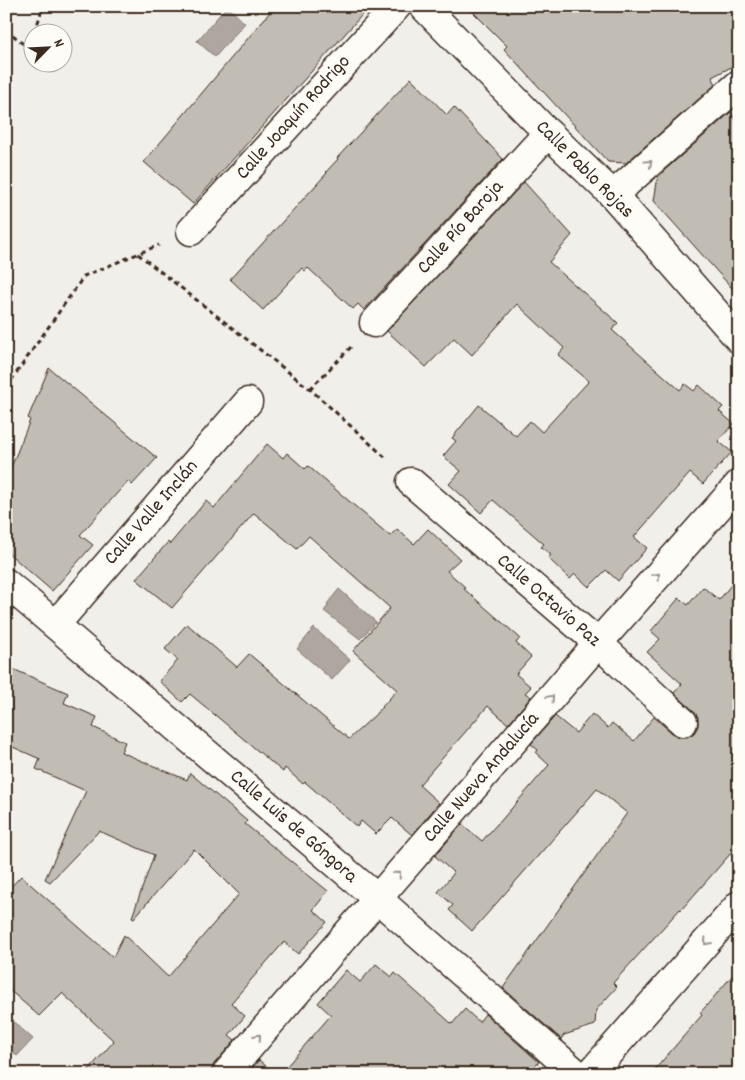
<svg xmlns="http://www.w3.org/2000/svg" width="745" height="1080" font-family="Dekko,sans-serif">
	<rect width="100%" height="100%" fill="#f1efea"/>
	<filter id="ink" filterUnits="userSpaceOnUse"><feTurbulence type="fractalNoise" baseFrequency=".02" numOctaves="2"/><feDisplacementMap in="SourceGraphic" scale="10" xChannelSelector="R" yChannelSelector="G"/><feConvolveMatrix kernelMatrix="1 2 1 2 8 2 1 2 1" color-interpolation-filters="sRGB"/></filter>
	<g filter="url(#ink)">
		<path fill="#aea69f" stroke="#80746b" d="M227,6l18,17 -30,34 -18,-16z
			M339,589l37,33 -16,17 -36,-28 4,-5 -1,-2z
			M314,628l36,32 -18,20 -35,-31z
			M6,1015l27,24 -16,17 -11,-10z"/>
		<path fill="#c1bcb4" stroke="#3b2a1e" d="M275,6h95l-177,198 -49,-42z
			M467,6h272v57l-27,14 4,7 -90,79 -18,-1 -104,-113 3,-3z
			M411,78l36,37 7,-8 49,52 -139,151 -6,-6 -5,5 -45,-41 -3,3 -3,-3 -39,42 -33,-31 97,-106 -1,-1 12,-13 -1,-1z
			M731,112l8,15v169l-85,-95 4,-25z
			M524,182l48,53 -23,27 69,61 -6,7 68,60 5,-6 9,7 5,-6 24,22 -4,4 15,13 -16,17 14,11 -29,32 -13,-11 -41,47 -15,17 13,11 -29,33 -12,-11 -17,17 -14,-13 -5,5 -22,-21 3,-3 -10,-8 3,-3 -51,-44 -12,13 -32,-29 12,-13 -18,-15 13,-15 -4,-3 27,-33 37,31 14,-15 12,11 47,-51 -31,-26 6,-7 -47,-44 -45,51 -18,-17 -28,29 -39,-36z
			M49,368l108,90 -25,27 -4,-4 -48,54 13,10 -41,46 -46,-40v-71l24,-60 -2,-2z
			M267,444l16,14 4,-5 18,16 3,-3 82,70 7,-7 17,15 14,-15 32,30 -13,12 18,16 -1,2 56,49 -4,5 15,14 -15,17 15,13 -6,6 6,4 -23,27 -20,-18 -69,79 20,18 -27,32 -20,-17 -16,16 -15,-13 -4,6 -52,-45 -2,2 -18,-16 -2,4 -93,-78 -8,8 -23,-21 19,-21 -13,-11 22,-25 50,43 12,-13 100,85 25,-23 23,-26 -44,-39 37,-43 -81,-72 -12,13 -43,-36 -82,95 -36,-29 32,-37 2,2 36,-43 8,7z
			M739,575v269l-58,66 -1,-1 -67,74 4,4 -21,23 -1,15 -31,10 -3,4 -58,-51 124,-175 -30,-24 -125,142 -23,-21 4,-5 -15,-13 16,-19 -19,-17 27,-32 20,17 16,-18h1l50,-58 -13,-12 2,-3 -7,-6 24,-28 21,17 16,-19 16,14 4,-5 22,18 20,-24 18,16 7,4h8l7,-4 4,-7v-9l-4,-6 -20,-18 8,-9 -35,-32 13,-13 -9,-8 28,-33 9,7 15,-18 16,13z
			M6,666l62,27 -4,10 33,14 -4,10 32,15 -4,10 66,28 3,-7 57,48 -2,3 83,67 -15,19 14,12 -29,32 -14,-12 -53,61 14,13 -16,19 6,5 -21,24 -3,10h-126l29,-33 -52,-48 -23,23 -33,-29v-95l15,-16 92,81 11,-22 44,42 71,-83 -45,-45 -60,69 -2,-1 22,-62 -55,-24 -49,51 -5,-3 41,-88 -50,-22 4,-10 -34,-15z
			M376,964l16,13 3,-4 57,51 13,-15 14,13 6,-8 54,48 -11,12h-248l51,-59 -13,-12 28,-33 14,12z
			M739,968v106h-88l51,-59 -2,-2z
			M259,1060l16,14h-28z"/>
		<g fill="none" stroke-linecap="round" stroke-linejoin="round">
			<defs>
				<path id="street" d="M613,195l126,-111
					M191,231l206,-225
					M374,323l174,-190
					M411,482l187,161 85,79
					M6,583l372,316 199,175
					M56,624l192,-222
					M226,1074l372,-431 141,-159"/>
				<path id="secondary" d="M423,6l125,127 65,62 126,144
					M590,1074l149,-169"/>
			</defs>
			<use href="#street" stroke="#3b2a1e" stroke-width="31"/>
			<use href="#secondary" stroke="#3b2a1e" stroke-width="31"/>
			<path stroke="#3b2a1e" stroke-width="3" stroke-dasharray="5 4" stroke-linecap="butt" d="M6,29l24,21 2,-8
				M35,32l8,-26
				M138,254l172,135 76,69
				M6,388l78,-112 75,-31
				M310,389l41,-42"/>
			<use href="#street" stroke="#fdfcf7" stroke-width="28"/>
			<use href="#secondary" stroke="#fdfcf7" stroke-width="28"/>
		</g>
		<defs><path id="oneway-chevron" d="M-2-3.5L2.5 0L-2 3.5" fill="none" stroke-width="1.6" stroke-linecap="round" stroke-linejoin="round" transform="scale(1.25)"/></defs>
		<g stroke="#9c938a">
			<use href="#oneway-chevron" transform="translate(649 163) rotate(-42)"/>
			<use href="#oneway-chevron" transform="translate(657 576) rotate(-49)"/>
			<use href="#oneway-chevron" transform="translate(551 698) rotate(-49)"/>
			<use href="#oneway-chevron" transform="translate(398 874) rotate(-50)"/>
			<use href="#oneway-chevron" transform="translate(707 942) rotate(131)"/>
			<use href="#oneway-chevron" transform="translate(258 1037) rotate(-49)"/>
		</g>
	</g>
	<g text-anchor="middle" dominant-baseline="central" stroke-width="4" stroke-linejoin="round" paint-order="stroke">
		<g font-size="20" fill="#3b2a1e" stroke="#fdfcf7">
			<text transform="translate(294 118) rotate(-48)">Calle Joaquín Rodrigo</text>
			<text transform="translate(584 170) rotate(45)">Calle Pablo Rojas</text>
			<text transform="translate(461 228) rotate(-48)">Calle Pío Baroja</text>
			<text transform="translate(152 513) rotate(-49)">Calle Valle Inclán</text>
			<text transform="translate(548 601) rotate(41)">Calle Octavio Paz</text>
			<text transform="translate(482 778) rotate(-49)">Calle Nueva Andalucía</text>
			<text transform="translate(293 827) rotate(41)">Calle Luis de Góngora</text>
		</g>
	</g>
	<rect width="745" height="1080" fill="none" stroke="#fdfcf7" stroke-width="25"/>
	<rect x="12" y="12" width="720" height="1055" fill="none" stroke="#3b2a1e" stroke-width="2" filter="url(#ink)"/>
	<g transform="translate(48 48) rotate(66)"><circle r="24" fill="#fdfcf7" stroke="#afa8a0"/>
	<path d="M0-4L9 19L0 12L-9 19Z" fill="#3b2a1e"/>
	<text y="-8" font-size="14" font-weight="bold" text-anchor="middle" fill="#3b2a1e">N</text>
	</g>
</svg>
